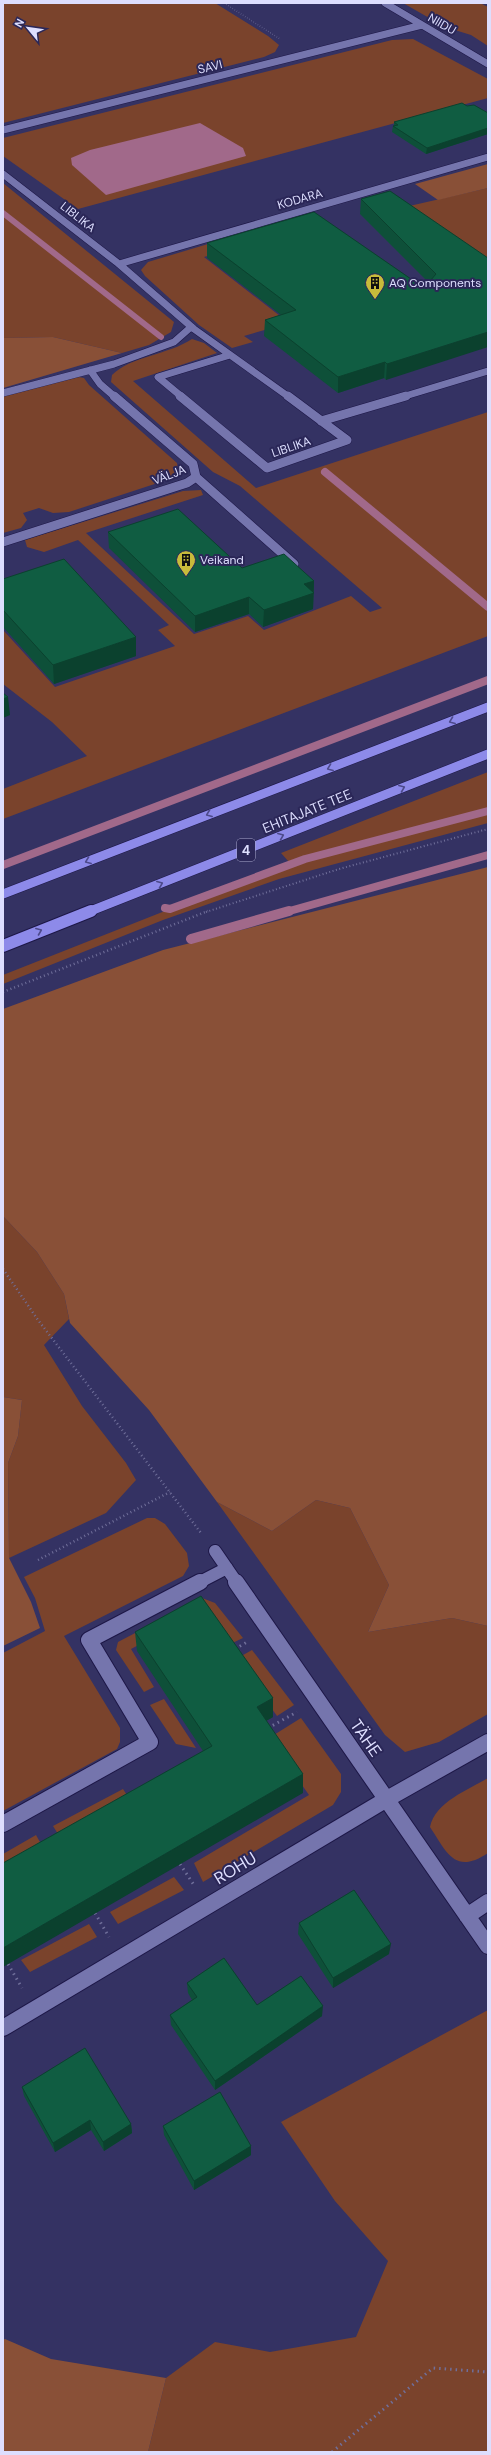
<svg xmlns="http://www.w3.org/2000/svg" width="491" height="2455" font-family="'DM Sans',sans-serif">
	<rect width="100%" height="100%" fill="#343263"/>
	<path fill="#7a432c" d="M3,3h212l53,33 11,9 -4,7 -11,5 -261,66z
		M403,3h77l8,4v39l-17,-11 -26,-8z
		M413,39l75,40v19l-410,111 -75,-53v-18l389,-98z
		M3,183l171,139 -3,10 -22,13 -27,8 -69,-16 -50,1z
		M488,188v77l-83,-58z
		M218,241l34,2 -48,14 85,66 -45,13 9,6 -21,6 -33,-23 -54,-49 -4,-6 7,-8z
		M192,339l12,4 13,10 -84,28 123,107 232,-76v224l-485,183v-30l84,-33 -35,-34 -49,-38v-54l52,57 120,-41 -17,-16 11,-5 -91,-85 -34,12 -17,-5 -2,-7 158,-49 18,-1 2,5 -117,38 108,101 54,-18 16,14 87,-34 19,16 12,-4 -142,-122 -27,-14 -102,-90 1,-7c19,-19 56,-20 80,-36z
		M73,376l11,2 5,7 88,78 1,6 -8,10 -101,33 -16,1 -14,-5 -16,5 4,7 -6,8 -18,5v-137z
		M488,772v51l-209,56 -116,41 -160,64v-9l286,-113 -8,-9z
		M3,1216l34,36 27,42 5,25 -25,26 38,61 44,57 10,17 -30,33 -97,45 -1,-95 10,-27 4,-36 -19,-3z
		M316,1500l34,8 39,77 -21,47 84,-14 36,8v88l-49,28 -34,10 -20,-17 -168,-233 55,29z
		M147,1518h8l10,6 22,29 2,13 -6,10 -119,60 56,92v14l-3,7 -114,62v-158l42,-22 -10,-33 -11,-21z
		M202,1598l13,5 28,35 -15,7 -25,-34 -72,38 23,38 -10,5 -28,-42 2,-8z
		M252,1650l42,55 -17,11 -41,-57z
		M164,1699l32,49 -20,-4 -26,-39z
		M301,1718l40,56v18l-8,13 -130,77 -9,-19 115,-68 -40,-57z
		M488,1778v75c-33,22 -41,0 -58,-26 5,-25 38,-37 58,-49z
		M123,1789l9,14 -69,39 -10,-16z
		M36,1835l9,16 -42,26v-23z
		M174,1877l10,13 -66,34 -8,-12z
		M89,1924l8,13 -67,35 -9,-12z
		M488,2010v442h-340l18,-74 49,-36 55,10 86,-15 32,-76 -53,-60 -54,-79z"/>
	<path fill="#895037" d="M488,164v24l-50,12 -23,-16z
		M53,337l69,16 -119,35v-50z
		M488,867v759l-36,-8 -84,14 21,-47 -39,-77 -34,-8 -44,31 -55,-29 -68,-92 -79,-87 -6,-29 -27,-42 -34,-36v-207l160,-59z
		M3,1397l19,3 -4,36 -10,27 1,95 22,44 9,26 -37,18z
		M5,2339l46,20 115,19 -18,74h-145v-112z"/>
	<path fill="#a1698a" d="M200,123l43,25 3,8 -140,39 -34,-30 -1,-7 19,-8z"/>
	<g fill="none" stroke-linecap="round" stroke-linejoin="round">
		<path stroke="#a1698a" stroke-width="6" d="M3,213l158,124"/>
		<path stroke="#a1698a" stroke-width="8" d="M325,472l163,135
			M3,865l485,-185
			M165,908l5,1 135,-50 183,-48
			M286,912l202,-57"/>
		<path stroke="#a1698a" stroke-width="10" d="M191,939l98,-28"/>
		<defs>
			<path id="minor-far3" d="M385,3l103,61
				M3,130l419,-105
				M3,174l116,90 75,65 95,68
				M119,264l369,-107
				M90,370l10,14 15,13
				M3,393l111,-29 60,-22 17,-15
				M182,397l-24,-20 72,-22
				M402,397l86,-26"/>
			<path id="minor-far2" d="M180,396l87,72 80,-28 -59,-44
				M321,421l85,-25
				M196,477l98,87
				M3,542l184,-59 9,-6 -3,-13 -79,-68"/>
			<path id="minor-far1" d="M215,1551l22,32
				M198,1583l29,-15"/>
			<path id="minor" d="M236,1582l252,364
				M3,1824l147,-82 -61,-102 111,-58
				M467,1916l21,-14
				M3,2028l384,-229 101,-57"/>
			<path id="highway-far1" d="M3,894l485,-187
				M88,912l400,-158"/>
			<path id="highway" d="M3,946l88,-35"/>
		</defs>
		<use href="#minor-far3" stroke="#1d1747" stroke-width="8"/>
		<use href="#minor-far2" stroke="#1d1747" stroke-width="10"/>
		<use href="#minor-far1" stroke="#1d1747" stroke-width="14"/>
		<use href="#minor" stroke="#1d1747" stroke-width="18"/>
		<use href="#highway-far1" stroke="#1d1747" stroke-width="10"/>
		<use href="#highway" stroke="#1d1747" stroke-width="14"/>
		<path stroke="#706f9a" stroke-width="1.5" stroke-dasharray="0.5 2" stroke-linecap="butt" d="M224,3l56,36"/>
		<path stroke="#706f9a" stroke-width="2" stroke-dasharray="1 2.5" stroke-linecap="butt" d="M206,912l133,-43 149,-40"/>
		<path stroke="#706f9a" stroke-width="2.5" stroke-dasharray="1 3" stroke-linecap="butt" d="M3,992l205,-81
			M3,1269l35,51 163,213
			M38,1560l132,-68"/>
		<path stroke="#706f9a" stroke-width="3" stroke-dasharray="1.5 4" stroke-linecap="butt" d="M235,1649l12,-7
			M268,1728l29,-16
			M180,1864l14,21
			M95,1913l14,24
			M8,1964l14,24
			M332,2452l101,-84 55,4"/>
		<use href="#minor-far3" stroke="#7575ad" stroke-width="7"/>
		<use href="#minor-far2" stroke="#7575ad" stroke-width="9"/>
		<use href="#minor-far1" stroke="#7575ad" stroke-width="12"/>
		<use href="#minor" stroke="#7575ad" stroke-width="16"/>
		<use href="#highway-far1" stroke="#8d8ae9" stroke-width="9"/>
		<use href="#highway" stroke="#8d8ae9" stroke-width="12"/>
	</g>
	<path fill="#0e5039" d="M467,106l21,7v21l-62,20 -34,-22 1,-6h1v-4z
		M361,199l127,59 -102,122 -2,-2 -46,15 -74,-57 1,-16 16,-5 -74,-57v-15l217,45 5,-5 -69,-69z
		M108,532l134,36 72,13 -1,28 -50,18 -14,-13 -54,18 -86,-84z
		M3,579l133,77 -82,28 -51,-57z
		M135,1632l138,85 -7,4 37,72 -100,-42 -66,-100z
		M299,1923l90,31 -56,34 -35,-54z
		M187,1983l70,22 65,11 -107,74 -44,-65 -1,-10 22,-15 -4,-7z
		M22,2087l109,37 1,9 -28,18 -13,-21 -36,22 -31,-56z
		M163,2126l88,20v9l-57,35 -30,-55z"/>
	<path fill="#0b412e" d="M488,128v6l-62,20 1,-6z
		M488,332v15l-102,33 1,-16z
		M385,362l-1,16 -46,15v-16z
		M314,581l-1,28 -50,18 1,-17 40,-26z
		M249,597v17l-54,18v-16z
		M136,637v19l-82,28 -1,-19z
		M8,697l2,18 -7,3v-19z
		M273,1698v19l-16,9v-19z
		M303,1774v19l-300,174v-19z
		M391,1944l-2,10 -56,34v-10z
		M323,2006l-1,10 -107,74v-9z
		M90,2120l1,10 -36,22 -2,-9z
		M131,2124l1,9 -28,18 -1,-9z
		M251,2146v9l-57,35v-9z"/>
	<path fill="#105d42" stroke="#0b412e" d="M462,103l5,3 7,-1 14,8v15l-61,20 -34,-22 5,-1 -4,-3z
		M390,191l98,67v74l-101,32 -2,-2 -47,15 -73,-57 31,-10 -89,-67 107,-31 110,76 12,-14 -75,-75z
		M178,509l64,59 42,-14 30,27 -10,3 10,9 -50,17 -15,-13 -54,19 -87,-84z
		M64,559l72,78 -83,28 -50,-55v-31z
		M3,693l5,4 -5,2z
		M201,1596l72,102 -16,9 46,67 -300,174v-85l209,-117 -77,-114z
		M354,1890l37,54 -58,34 -34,-55z
		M224,1958l33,47 44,-29 22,30 -108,75 -45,-66 27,-18 -10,-14z
		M85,2048l46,76 -28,18 -13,-22 -37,23 -31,-56z
		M220,2092l31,54 -57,35 -31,-55z"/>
	<defs><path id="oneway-chevron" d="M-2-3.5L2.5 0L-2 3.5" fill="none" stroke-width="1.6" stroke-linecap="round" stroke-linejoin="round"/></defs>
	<g stroke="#4d4a8b">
		<use href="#oneway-chevron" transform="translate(452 721) rotate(159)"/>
		<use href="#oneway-chevron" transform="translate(330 768) rotate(159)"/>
		<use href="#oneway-chevron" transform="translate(402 788) rotate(-22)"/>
		<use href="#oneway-chevron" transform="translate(209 814) rotate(159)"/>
		<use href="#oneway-chevron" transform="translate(281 836) rotate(-22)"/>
		<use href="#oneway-chevron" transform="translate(88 861) rotate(159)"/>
		<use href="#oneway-chevron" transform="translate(160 884) rotate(-22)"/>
		<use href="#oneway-chevron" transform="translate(39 931) rotate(-22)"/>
	</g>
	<defs>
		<symbol id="building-pin" viewBox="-11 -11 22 30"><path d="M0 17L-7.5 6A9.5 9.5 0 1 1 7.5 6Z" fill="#c8bb3b" stroke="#2b2758"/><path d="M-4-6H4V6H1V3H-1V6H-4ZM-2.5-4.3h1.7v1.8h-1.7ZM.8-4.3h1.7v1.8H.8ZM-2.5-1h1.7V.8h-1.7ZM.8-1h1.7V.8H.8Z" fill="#111"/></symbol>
	</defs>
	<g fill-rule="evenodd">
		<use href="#building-pin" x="364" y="272" width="22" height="30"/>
		<use href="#building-pin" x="175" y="549" width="22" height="30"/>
	</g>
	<g text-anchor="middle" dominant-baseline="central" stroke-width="4" stroke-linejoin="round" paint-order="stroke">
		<g font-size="12" fill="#dddefe" stroke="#2b2758">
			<text transform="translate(442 24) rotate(30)">NIIDU</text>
			<text transform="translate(210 67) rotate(-14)">SAVI</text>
			<text transform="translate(300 199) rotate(-16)">KODARA</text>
			<text transform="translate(78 217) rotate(38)">LIBLIKA</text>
			<text transform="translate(291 447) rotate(-19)">LIBLIKA</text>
			<text transform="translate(169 475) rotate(-21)">VÄLJA</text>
		</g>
		<g font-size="12" fill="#dddefe" stroke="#2b2758" text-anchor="start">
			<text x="389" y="283">AQ Components</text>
			<text x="200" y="560">Veikand</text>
		</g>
		<rect fill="#2b2758" stroke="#a8a7cc" stroke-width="1" x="237" y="839" width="18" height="22" rx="3"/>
		<g font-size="13" font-weight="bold" fill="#dddefe">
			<text x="246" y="850">4</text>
		</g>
		<g font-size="14" fill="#dddefe" stroke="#2b2758">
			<text transform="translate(307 811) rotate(-22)">EHITAJATE TEE</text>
		</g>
		<g font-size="17" fill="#dddefe" stroke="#2b2758">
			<text transform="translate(366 1738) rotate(55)">TÄHE</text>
			<text transform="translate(235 1868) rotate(-31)">ROHU</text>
		</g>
	</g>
	<rect width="491" height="2455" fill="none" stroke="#dddefe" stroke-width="8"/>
	<g transform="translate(28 28) rotate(299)" stroke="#2b2758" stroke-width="3" paint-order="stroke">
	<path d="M0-3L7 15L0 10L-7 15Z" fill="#dddefe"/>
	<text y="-6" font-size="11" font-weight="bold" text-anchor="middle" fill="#dddefe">N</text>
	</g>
</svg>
